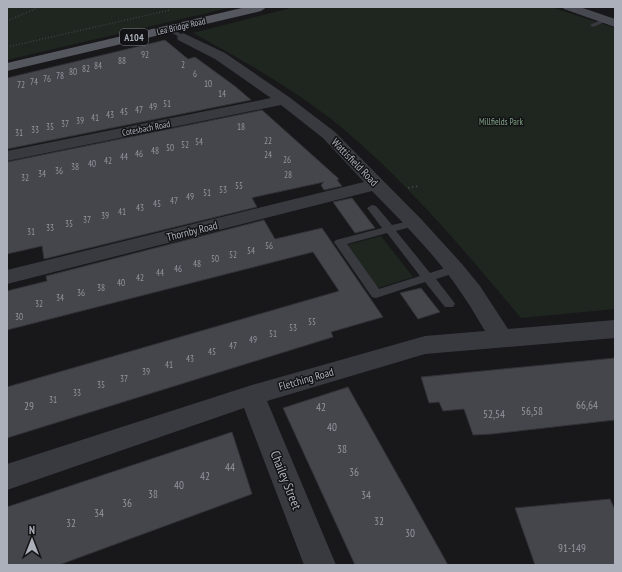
<svg xmlns="http://www.w3.org/2000/svg" width="622" height="572" font-family="'PT Sans Narrow',sans-serif">
	<rect width="100%" height="100%" fill="#18181b"/>
	<path fill="#1e261f" d="M7,7h226l-226,53z
		M294,7h257l64,21v281l-94,9c-57,-68 -112,-134 -180,-191 -45,-37 -97,-66 -148,-94z
		M381,236l32,41 -35,11 -31,-43z"/>
	<path fill="#45464b" stroke="#323237" d="M165,40l23,19 7,-2 41,30 15,13 -244,49v-71z
		M262,110l77,69 -2,1 5,6 -18,4 -3,-5 3,-3 -69,15 -3,1 5,9 -213,52 -2,-13 -35,8v-92z
		M352,198l23,30 -20,5 -22,-31z
		M264,220l11,19 47,-11 61,89 -52,15 2,5 -326,101v-51l332,-96 -26,-39 -306,78v-39l40,-10 -1,-5z
		M421,288l19,24 -22,7 -18,-26z
		M615,358v62l-123,14 -19,1 -9,-26 -21,2 -4,-9 -10,1 -8,-26z
		M348,387l90,160 10,18h-93l-72,-157z
		M232,432l20,62 -193,71h-52v-58z
		M610,499l5,11v55h-80l-20,-57z"/>
	<g fill="none" stroke-linecap="round" stroke-linejoin="round">
		<path stroke="#3f4147" stroke-width="1.5" stroke-dasharray="1 2" stroke-linecap="butt" d="M7,21l32,-14
			M7,47l163,-37"/>
		<path stroke="#3f4147" stroke-width="2" stroke-dasharray="1.5 2.5" stroke-linecap="butt" d="M408,188l10,-2"/>
		<path fill="#393a40" fill-rule="evenodd" d="M605,18l3,2 -1,1 -14,6 -3,-2z
			M167,28h4l15,9 -5,1 -14,-8z
			M372,205l4,1 16,19 22,-5 4,1 1,2 -1,2 -22,6 34,42 24,-8 4,1 2,3 -2,3 -22,7 17,22 2,3 -2,3h-8l-20,-25 -49,16 -4,-1 -38,-55 2,-2 46,-12 -15,-20zM387,233l33,43 -41,13 -32,-45z"/>
		<path fill="#393a40" fill-rule="evenodd" d="M183,33l42,20 64,44 46,35 86,87 41,45 18,22 28,43 107,-9v18l-190,16 -158,47 69,164h-32l-60,-157 -237,82v-26l245,-79 173,-49 60,-5c-7,-11 -13,-23 -21,-34 -25,-39 -60,-73 -92,-106l-365,93v-14l357,-88 -41,-44 -42,-33 -274,56v-10l264,-53 -56,-39 -37,-19 -1,-3z"/>
		<path fill="#474950" fill-rule="evenodd" d="M562,7h18l35,12v8l-51,-18z"/>
		<path fill="#55575f" fill-rule="evenodd" d="M246,7h21l-6,4 -254,60v-8z"/>
	</g>
	<g text-anchor="middle" dominant-baseline="central" stroke-width="3" stroke-linejoin="round" paint-order="stroke">
		<g font-size="9" fill="#abb0ba" stroke="#131316">
			<text transform="translate(181 26) rotate(-13)">Lea Bridge Road</text>
			<text transform="translate(146 128) rotate(-11)">Cotesbach Road</text>
		</g>
		<g font-size="9" fill="#92969e">
			<text x="145" y="54">92</text>
			<text x="122" y="60">88</text>
			<text x="183" y="64">2</text>
			<text x="98" y="65">84</text>
			<text x="86" y="68">82</text>
			<text x="73" y="71">80</text>
			<text x="195" y="73">6</text>
			<text x="60" y="75">78</text>
			<text x="47" y="78">76</text>
			<text x="34" y="81">74</text>
			<text x="208" y="83">10</text>
			<text x="21" y="84">72</text>
			<text x="222" y="93">14</text>
			<text x="167" y="103">51</text>
			<text x="153" y="106">49</text>
			<text x="139" y="109">47</text>
			<text x="124" y="111">45</text>
			<text x="110" y="114">43</text>
			<text x="95" y="117">41</text>
			<text x="80" y="120">39</text>
			<text x="65" y="123">37</text>
			<text x="50" y="126">35</text>
			<text x="241" y="126">18</text>
			<text x="35" y="129">33</text>
			<text x="19" y="132">31</text>
			<text x="268" y="140">22</text>
			<text x="199" y="141">54</text>
			<text x="185" y="144">52</text>
			<text x="170" y="147">50</text>
			<text x="155" y="150">48</text>
			<text x="139" y="153">46</text>
			<text x="268" y="154">24</text>
			<text x="124" y="156">44</text>
			<text x="287" y="159">26</text>
			<text x="108" y="160">42</text>
			<text x="92" y="163">40</text>
			<text x="75" y="166">38</text>
			<text x="59" y="170">36</text>
			<text x="42" y="173">34</text>
			<text x="288" y="174">28</text>
			<text x="25" y="177">32</text>
			<text x="239" y="185">55</text>
			<text x="223" y="189">53</text>
			<text x="207" y="192">51</text>
			<text x="190" y="196">49</text>
			<text x="174" y="200">47</text>
			<text x="157" y="203">45</text>
			<text x="140" y="207">43</text>
			<text x="122" y="211">41</text>
			<text x="105" y="215">39</text>
			<text x="87" y="219">37</text>
			<text x="69" y="223">35</text>
			<text x="50" y="227">33</text>
			<text x="31" y="231">31</text>
			<text x="269" y="245">56</text>
			<text x="251" y="250">54</text>
			<text x="233" y="254">52</text>
			<text x="215" y="258">50</text>
			<text x="197" y="263">48</text>
			<text x="178" y="268">46</text>
			<text x="160" y="272">44</text>
			<text x="140" y="277">42</text>
			<text x="121" y="282">40</text>
			<text x="101" y="287">38</text>
			<text x="81" y="292">36</text>
			<text x="60" y="297">34</text>
			<text x="39" y="303">32</text>
			<text x="19" y="316">30</text>
			<text x="312" y="321">55</text>
			<text x="293" y="327">53</text>
			<text x="273" y="333">51</text>
			<text x="253" y="339">49</text>
			<text x="233" y="345">47</text>
			<text x="212" y="351">45</text>
			<text x="190" y="358">43</text>
			<text x="169" y="364">41</text>
			<text x="146" y="371">39</text>
			<text x="124" y="378">37</text>
			<text x="101" y="384">35</text>
			<text x="77" y="392">33</text>
			<text x="53" y="399">31</text>
		</g>
		<g font-size="9" fill="#82a584" stroke="#131316">
			<text x="501" y="121">Millfields Park</text>
		</g>
		<rect fill="#131316" stroke="#7d8189" stroke-width="1" x="120" y="29" width="28" height="16" rx="3"/>
		<g font-size="10" font-weight="bold" fill="#abb0ba">
			<text x="134" y="37">A104</text>
		</g>
		<g font-size="11" fill="#abb0ba" stroke="#131316">
			<text transform="translate(355 162) rotate(46)">Wattisfield Road</text>
			<text transform="translate(192 231) rotate(-14)">Thornby Road</text>
			<text transform="translate(306 379) rotate(-16)">Fletching Road</text>
		</g>
		<g font-size="11" fill="#92969e">
			<text x="587" y="405">66,64</text>
			<text x="29" y="406">29</text>
			<text x="321" y="407">42</text>
			<text x="532" y="411">56,58</text>
			<text x="494" y="414">52,54</text>
			<text x="332" y="427">40</text>
			<text x="342" y="449">38</text>
			<text x="230" y="467">44</text>
			<text x="354" y="472">36</text>
			<text x="205" y="476">42</text>
			<text x="179" y="485">40</text>
			<text x="153" y="494">38</text>
			<text x="366" y="495">34</text>
			<text x="127" y="503">36</text>
			<text x="99" y="513">34</text>
			<text x="379" y="521">32</text>
			<text x="71" y="523">32</text>
			<text x="410" y="533">30</text>
			<text x="572" y="548">91-149</text>
		</g>
		<g font-size="13" fill="#abb0ba" stroke="#131316">
			<text transform="translate(286 480) rotate(68)">Chailey Street</text>
		</g>
	</g>
	<rect width="622" height="572" fill="none" stroke="#abb0ba" stroke-width="16"/>
	<g transform="translate(32 540)" stroke="#131316" stroke-width="3" paint-order="stroke">
	<path d="M0-3L7 15L0 10L-7 15Z" fill="#abb0ba"/>
	<text y="-6" font-size="11" font-weight="bold" text-anchor="middle" fill="#abb0ba">N</text>
	</g>
</svg>
